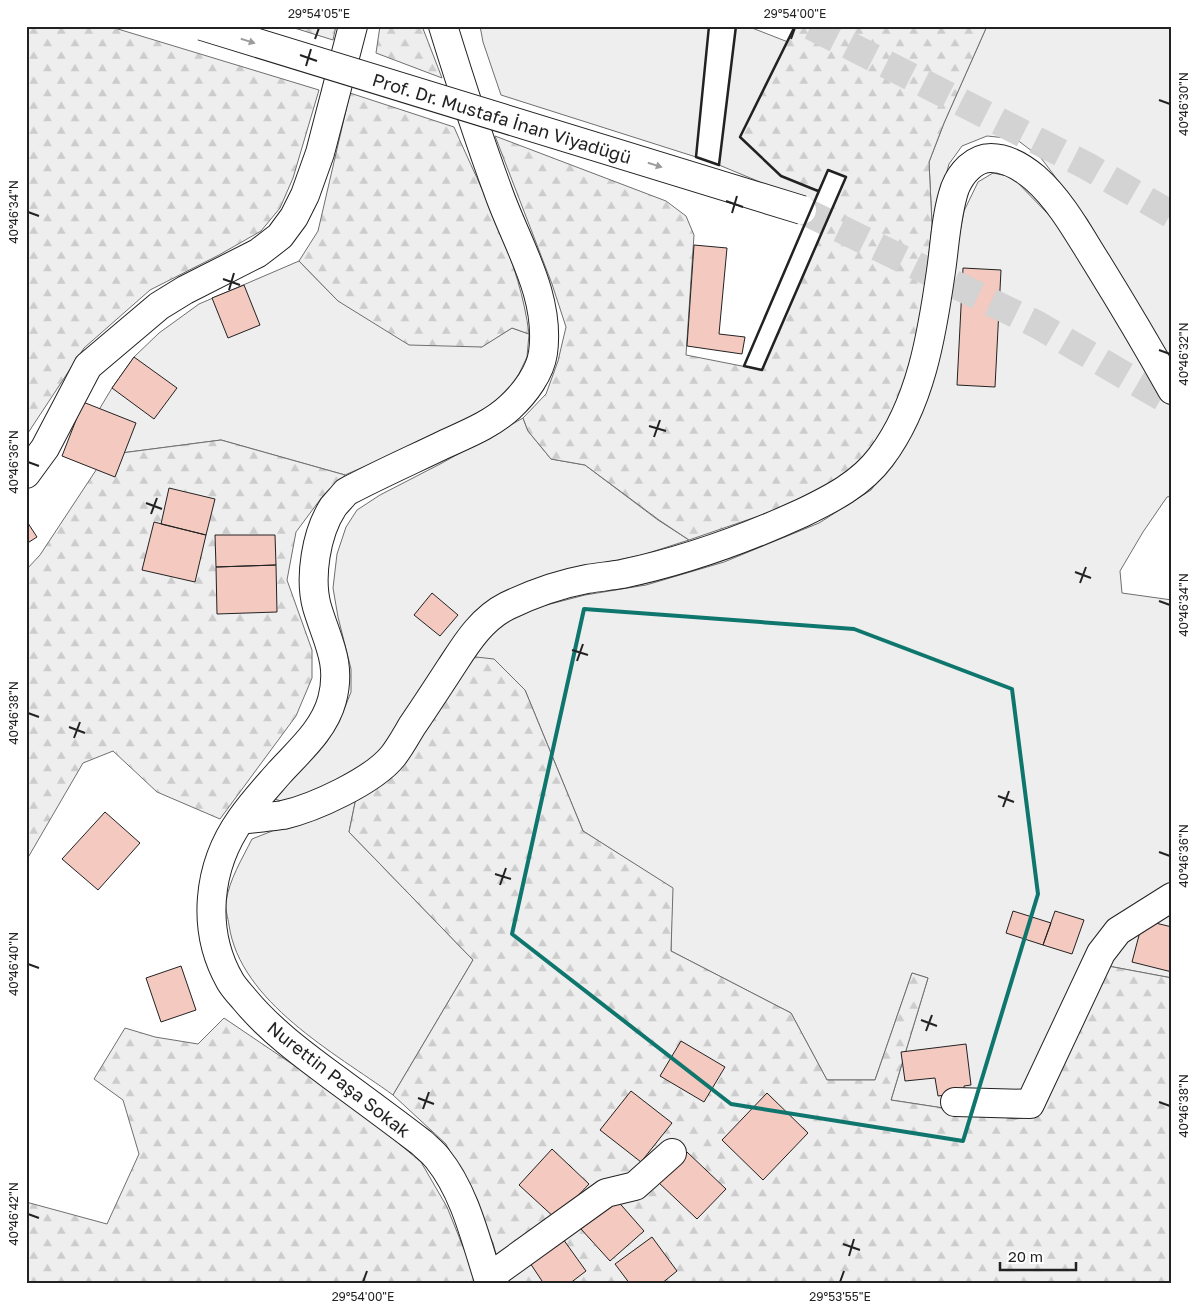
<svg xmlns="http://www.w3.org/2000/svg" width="1198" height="1310" font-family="'Golos Text',sans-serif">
	<defs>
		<pattern id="forest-firs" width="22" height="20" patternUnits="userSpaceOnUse" patternTransform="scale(1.25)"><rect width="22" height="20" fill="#eee"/><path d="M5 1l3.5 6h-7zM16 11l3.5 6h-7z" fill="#ccc"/></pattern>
	</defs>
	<rect width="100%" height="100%" fill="#fff"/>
	<path fill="#eee" stroke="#6f6f6f" d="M480,26h229l-13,131 -195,-62 -18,-53z
		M736,26h11l41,16 -48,95 41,39 37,15 -5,13 -94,-39z
		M987,26h185v342l-7,-16 -78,-133 -46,-61 -25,-19 -29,-3 -25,10 -13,18 -17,60 -3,-62 15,-39z
		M993,173l19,4 38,39 52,72 52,86 18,33v89l-5,1 -24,35 -23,39 2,22 50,7v378l-64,-12 -78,151 -15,2 -124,-19 37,-122 -16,-5 -37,107h-48l-36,-67 -120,-62 1,-63 -89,-57 -58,-141 -58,-34 37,-34 27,-13 54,-14 61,-10 78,-23 95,-39 52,-33 23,-31 46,-126 24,-122 14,-29z
		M299,261l39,40 143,46 31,-19 17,6 -2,23 -12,25 -16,20 -23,16 -131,57 -124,-35 -115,15 -9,-42 15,-25 22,-31 25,-24 40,-29z
		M523,418l5,13 23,28 34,6 73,55 31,20 -47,15 -93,20 -42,17 -137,175 -72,32 -17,2 -6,-2 2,-8 48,-47 14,-22 12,-30v-23l-13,-52 -5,-29 4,-34 9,-27 11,-17 23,-15 62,-32z
		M356,798l-7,34 124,128 -80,135c-58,-42 -153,-93 -164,-170 -1,-7 -4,-16 -3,-23 3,-22 16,-43 26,-63z"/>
	<path fill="url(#forest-firs)" stroke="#6f6f6f" d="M26,26h82l211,64 -26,88 -13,30 -19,23 -42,24 -69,35 -66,58 -58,88z
		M288,26h48l-3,14z
		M380,26h42l20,52 -66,-25z
		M795,26h192l-43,97 -15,39 3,62 -11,113 -24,71 -22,40 -26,27 -41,24 -119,41 -30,-20 -74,-55 -34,-6 -23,-28 -5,-13 23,-24 12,-33 8,-34 -14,-43 -57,-148 171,65 20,15 8,19 -8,120 76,15 84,-193 -18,-7 -10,21 -37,-15 -41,-39z
		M350,93l104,34c29,67 66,134 75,207l-17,-6 -30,19 -73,-2 -71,-44 -39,-40 19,-30z
		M221,440l124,35 -23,22 -26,35 -9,48 25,70v28l-16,38 -76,103 -63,-27 -44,-41 -30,12 -57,98v-291l14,-15 66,-100z
		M467,656l27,3 31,31 58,141 90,57 -2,63 120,62 36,67h48l37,-107 16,5 -37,122 124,19 15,-2 78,-151 64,12v306h-668l-11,-41 -47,-99 -53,-49 80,-135 -124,-128 7,-34z
		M224,1018l127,86 70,58 26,45 31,77h-452v-82l81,22 32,-70 -16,-54 -29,-21 31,-51 30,9 43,7z"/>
	<path fill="#f3c9c0" stroke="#222" d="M694,245l33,3 -8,86 26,3 -3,17 -55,-8z
		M963,268l38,2 -6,117 -38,-2z
		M244,285l16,40 -32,13 -16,-40z
		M134,357l43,31 -23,31 -42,-31z
		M83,402l53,21 -21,54 -53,-21z
		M169,488l46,11 -9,36 -45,-11z
		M26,520l11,17 -11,7z
		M154,522l52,13 -11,47 -53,-12z
		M215,535h60l1,30 -60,2z
		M276,565l1,47 -60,2 -1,-47z
		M432,593l26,22 -18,21 -26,-21z
		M105,812l35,31 -42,47 -36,-31z
		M1013,911l38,12 -8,22 -37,-12z
		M1055,911l29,9 -12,34 -29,-9z
		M1143,920l29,7v45l-40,-10z
		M181,966l15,44 -35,12 -15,-44z
		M681,1041l44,26 -21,35 -44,-26z
		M966,1044l5,41 -7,1v6l-26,4 -3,-18 -30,3 -4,-29z
		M631,1091l41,32 -31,39 -41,-32z
		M767,1093l41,40 -45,47 -41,-40z
		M552,1149l37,35 -33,35 -37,-34z
		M687,1152l39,37 -29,30 -39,-37z
		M615,1198l29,33 -34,30 -29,-32z
		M652,1237l25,34 -16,13h-31l-15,-20z
		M563,1239l23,32 -17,13h-25l-14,-21z"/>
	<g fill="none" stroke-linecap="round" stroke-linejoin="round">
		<path stroke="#d3d3d3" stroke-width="28" stroke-dasharray="28 14" stroke-linecap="butt" d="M811,26l276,140 85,49
			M802,210l236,115 134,78"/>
		<defs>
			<path id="minor" d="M443,26c17,55 35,111 55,165 18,52 53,104 45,162 -3,20 -18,40 -33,54 -18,17 -43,27 -65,37 -33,16 -67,31 -99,48 -4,5 -9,10 -13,15 -17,26 -24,71 -16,100 10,34 25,56 15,93 -8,30 -33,51 -53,73 -13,15 -27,30 -38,46 -34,48 -40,111 -11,162 4,7 10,13 15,19 25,30 56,53 87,76 30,22 60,44 90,67 5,5 12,10 16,16 28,35 38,83 52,125
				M26,474l19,-26 43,-82 71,-60 26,-16 73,-37 22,-17 14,-19 11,-22 15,-42 33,-127
				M241,820c14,-2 28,-3 42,-5 31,-7 90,-34 110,-59 7,-9 13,-20 19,-30 13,-19 26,-39 39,-59 15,-23 30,-48 56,-61 25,-12 53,-22 80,-27 12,-2 23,-3 35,-5 62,-13 123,-35 180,-61 29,-14 59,-29 79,-56 40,-53 51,-123 60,-186 4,-27 5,-57 14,-83 6,-15 19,-30 36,-30 16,0 31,9 44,20 26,23 43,55 62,85 26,42 51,84 75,127
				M955,1102l75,2 71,-151 17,-22 54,-34
				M488,1278l118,-85 29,-7 37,-33"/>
		</defs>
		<use href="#minor" stroke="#222" stroke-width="30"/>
		<use href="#minor" stroke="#fff" stroke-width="28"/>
		<defs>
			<path id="highway-bridge" d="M202,26l600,184"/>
		</defs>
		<use href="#highway-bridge" stroke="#222" stroke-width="30" stroke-linecap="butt"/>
		<use href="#highway-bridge" stroke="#fff" stroke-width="28"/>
		<path stroke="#222" stroke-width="2.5" d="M709,26l-13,131 23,8 17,-139
			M795,26l-55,111 41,39 37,15 1,-1
			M828,170l18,7 -84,193 -18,-4z"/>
	</g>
	<defs><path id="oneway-solid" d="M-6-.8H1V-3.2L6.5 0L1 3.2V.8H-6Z" transform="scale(1.25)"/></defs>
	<g fill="#9c9c9c">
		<use href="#oneway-solid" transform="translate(248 41) rotate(17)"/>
		<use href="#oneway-solid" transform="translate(655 165) rotate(17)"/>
	</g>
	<path fill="none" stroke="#0f766e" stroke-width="4" stroke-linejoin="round" d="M584,609l270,20 158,60 26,205 -75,247 -232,-37 -219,-170z"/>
	<path fill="none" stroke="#222" stroke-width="2" d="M315,39l4,-11M791,39l4,-11M300,55l17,6M306,66l5,-17M1159,100l11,4M726,201l17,6M28,212l11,4M732,213l5,-17M223,279l17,6M229,290l5,-17M1159,350l11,4M649,426l17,5M654,437l6,-17M28,462l11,4M146,503l16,6M151,514l6,-16M1075,572l16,6M1080,583l6,-16M1159,601l11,4M572,650l16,5M577,661l6,-17M28,713l11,4M69,727l16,6M74,738l6,-16M998,796l16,6M1003,807l6,-16M1159,852l11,4M495,874l16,5M500,885l6,-17M28,964l11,4M921,1020l16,6M926,1031l6,-16M418,1098l16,6M1159,1102l11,4M423,1109l6,-17M28,1214l11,4M843,1244l17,6M849,1256l5,-17M363,1282l4,-11M840,1282l4,-11"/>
	<g text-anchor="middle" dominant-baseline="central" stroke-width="4" stroke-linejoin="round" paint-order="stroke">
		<g font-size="18" fill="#222" stroke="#fff">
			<text transform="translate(502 118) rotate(17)">Prof. Dr. Mustafa İnan Viyadüğü</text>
			<text transform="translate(339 1079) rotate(38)">Nurettin Paşa Sokak</text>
		</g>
	</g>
	<rect width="1198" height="1310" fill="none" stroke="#ffffff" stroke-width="55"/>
	<path d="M1000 1262v8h76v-8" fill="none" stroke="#222222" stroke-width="2.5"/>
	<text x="1008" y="1262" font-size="15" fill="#222222" stroke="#ffffff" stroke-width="4" paint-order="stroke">20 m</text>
	<rect x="28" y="28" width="1142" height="1254" fill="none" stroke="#222" stroke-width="2"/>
	<g font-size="12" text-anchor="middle" fill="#222">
		<text x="319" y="18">29°54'05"E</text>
		<text x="795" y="18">29°54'00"E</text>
		<text transform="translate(1184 104) rotate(-90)" y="4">40°46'30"N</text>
		<text transform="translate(14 212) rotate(-90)" y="4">40°46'34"N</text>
		<text transform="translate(1184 354) rotate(-90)" y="4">40°46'32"N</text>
		<text transform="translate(14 462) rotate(-90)" y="4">40°46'36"N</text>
		<text transform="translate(1184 605) rotate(-90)" y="4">40°46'34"N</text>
		<text transform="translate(14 713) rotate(-90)" y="4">40°46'38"N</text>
		<text transform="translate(1184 856) rotate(-90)" y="4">40°46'36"N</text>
		<text transform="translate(14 964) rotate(-90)" y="4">40°46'40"N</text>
		<text transform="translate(1184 1106) rotate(-90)" y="4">40°46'38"N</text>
		<text transform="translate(14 1214) rotate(-90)" y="4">40°46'42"N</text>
		<text x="363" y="1301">29°54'00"E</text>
		<text x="840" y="1301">29°53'55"E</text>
	</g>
</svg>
